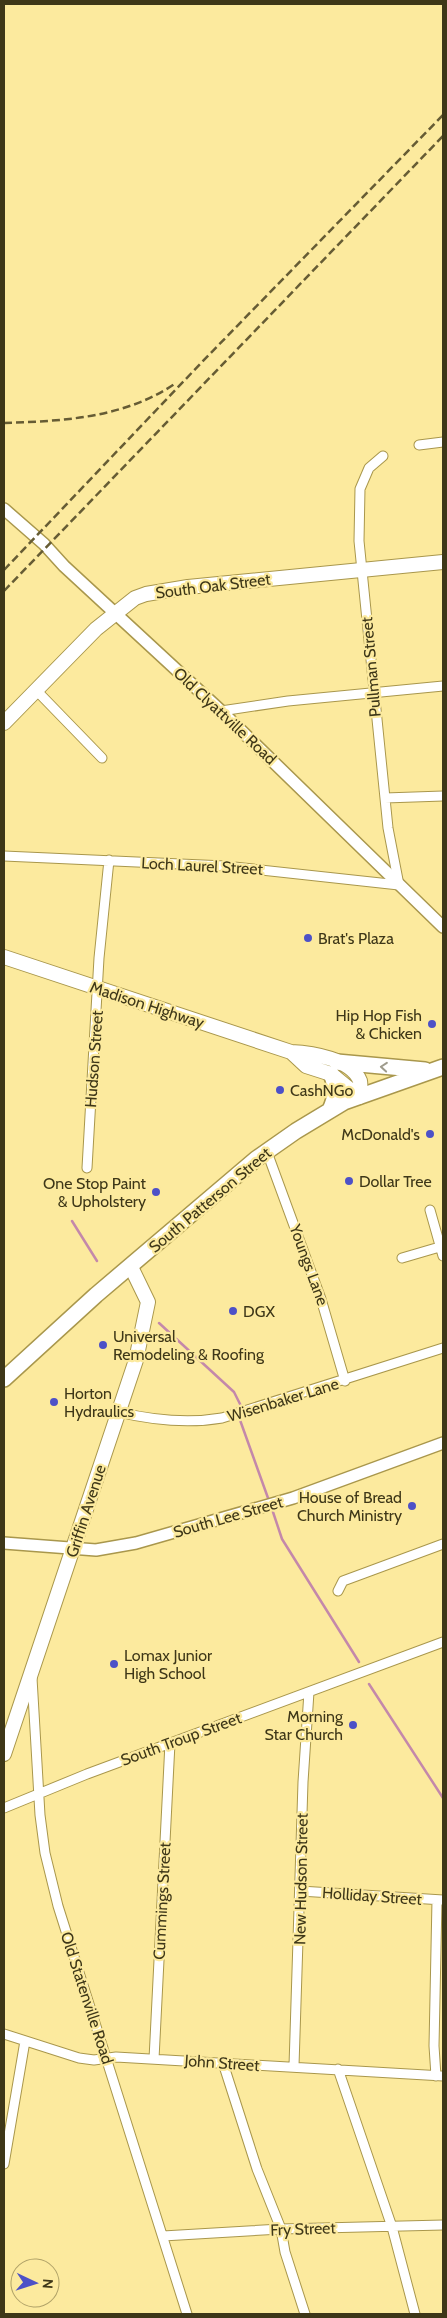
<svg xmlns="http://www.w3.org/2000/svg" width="447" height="2318" font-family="Cabin,sans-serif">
	<rect width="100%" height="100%" fill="#fcea9e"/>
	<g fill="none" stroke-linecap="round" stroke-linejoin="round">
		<path stroke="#c488aa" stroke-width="2.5" d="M72,1221l25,40
			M159,1323l75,69 7,14
			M240,1420l28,78
			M273,1512l9,27 77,123
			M369,1684l74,114"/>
		<defs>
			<path id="minor" d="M419,445l24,-3
				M36,690l66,68
				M221,711l67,-10 155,-15
				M385,798l58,-2
				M4,856l221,10 174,19 -11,-57 -29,-287 1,-52 9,-21 14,-12
				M267,1152l54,147 24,82
				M87,1168l12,-210 10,-98
				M430,1210l13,46
				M402,1258l41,-12
				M118,1412c34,8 69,12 104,6l221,-70
				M338,1591l5,-10 100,-37
				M32,1678l8,137 5,38 13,53 129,408
				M4,1808l83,-34 356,-132
				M300,1891l143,9
				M4,2034l75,24 15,2 22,-3 327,19
				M154,2059l16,-316
				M223,2063l34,106 24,60 4,23 20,62
				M294,2066l9,-284 6,-90
				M338,2069l54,158 23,87
				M436,2076l-2,-30 3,-146
				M4,2164l21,-123
				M163,2236l118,-7 162,-4"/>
			<path id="tertiary" d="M4,509l40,35 20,22 157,145 222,216
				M4,1543l92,7 40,-7 157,-45 150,-55"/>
			<path id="secondary" d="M4,723l92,-94 39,-31 11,-4 42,-7 255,-25
				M4,957l287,95c21,1 61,7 69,29 1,5 0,11 -1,16
				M291,1052l15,14 25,8 28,23
				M4,1754l132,-394 12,-58 -17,-35"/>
			<path id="primary" d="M337,1062l88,8
				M330,1110c6,-13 7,-23 1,-36
				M4,1379l92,-84 160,-136 40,-28 48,-29 99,-35"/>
		</defs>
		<use href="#minor" stroke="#a9974c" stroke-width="11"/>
		<use href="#tertiary" stroke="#a9974c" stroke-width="14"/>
		<use href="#secondary" stroke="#a9974c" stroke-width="16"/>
		<use href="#primary" stroke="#a9974c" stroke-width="18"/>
		<use href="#minor" stroke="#fff" stroke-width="9"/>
		<use href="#tertiary" stroke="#fff" stroke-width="11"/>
		<use href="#secondary" stroke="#fff" stroke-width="14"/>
		<use href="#primary" stroke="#fff" stroke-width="15"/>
		<path stroke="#665c34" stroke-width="2.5" stroke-dasharray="8 4" stroke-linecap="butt" d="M4,423c60,-2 121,-5 172,-40
			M4,570l198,-208 241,-247
			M4,591l439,-455"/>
	</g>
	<defs><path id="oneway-chevron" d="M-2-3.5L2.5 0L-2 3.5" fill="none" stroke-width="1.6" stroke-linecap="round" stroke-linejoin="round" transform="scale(1.25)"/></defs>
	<use stroke="#9e9b8c" href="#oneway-chevron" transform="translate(384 1067) rotate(-175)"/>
	<g fill="#4d51c7" stroke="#fcea9e" stroke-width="2">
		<circle cx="308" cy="938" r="5"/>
		<circle cx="432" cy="1024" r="5"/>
		<circle cx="280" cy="1090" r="5"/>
		<circle cx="430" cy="1134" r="5"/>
		<circle cx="349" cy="1181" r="5"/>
		<circle cx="156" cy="1192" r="5"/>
		<circle cx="233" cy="1311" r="5"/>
		<circle cx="103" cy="1345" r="5"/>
		<circle cx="54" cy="1402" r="5"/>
		<circle cx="412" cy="1506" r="5"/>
		<circle cx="114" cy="1664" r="5"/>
		<circle cx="353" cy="1725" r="5"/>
	</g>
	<g text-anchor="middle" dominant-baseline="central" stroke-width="4.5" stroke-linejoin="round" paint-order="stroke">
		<g font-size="16" fill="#3e3718" stroke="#fcea9e">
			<text transform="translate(213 586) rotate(-7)">South Oak Street</text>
			<text transform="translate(371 667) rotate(-95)">Pullman Street</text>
			<text transform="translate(225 716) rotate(43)">Old Clyattville Road</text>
			<text transform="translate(202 866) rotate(3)">Loch Laurel Street</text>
			<text transform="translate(147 1005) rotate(18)">Madison Highway</text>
			<text transform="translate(94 1059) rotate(-86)">Hudson Street</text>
			<text transform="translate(210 1200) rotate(-40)">South Patterson Street</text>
			<text transform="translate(309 1265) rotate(70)">Youngs Lane</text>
			<text transform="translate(283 1400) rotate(-17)">Wisenbaker Lane</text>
			<text transform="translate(86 1511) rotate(-72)">Griffin Avenue</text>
			<text transform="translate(228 1517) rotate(-16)">South Lee Street</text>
			<text transform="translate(181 1739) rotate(-20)">South Troup Street</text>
			<text transform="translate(301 1879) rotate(-89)">New Hudson Street</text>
			<text transform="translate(372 1896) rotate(4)">Holliday Street</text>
			<text transform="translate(162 1901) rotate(-87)">Cummings Street</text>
			<text transform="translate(87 1998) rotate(72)">Old Statenville Road</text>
			<text transform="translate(222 2063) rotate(4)">John Street</text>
			<text transform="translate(303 2229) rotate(-2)">Fry Street</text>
		</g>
		<g font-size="16" fill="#3e3718" stroke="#fcea9e" text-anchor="start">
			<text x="318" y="938">Brat's Plaza</text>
			<text x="422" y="1015" text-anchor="end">Hip Hop Fish<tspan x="422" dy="18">&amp; Chicken</tspan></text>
			<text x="290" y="1090">CashNGo</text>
			<text x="420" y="1134" text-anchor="end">McDonald's</text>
			<text x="359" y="1181">Dollar Tree</text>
			<text x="146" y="1183" text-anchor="end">One Stop Paint<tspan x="146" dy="18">&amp; Upholstery</tspan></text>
			<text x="243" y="1311">DGX</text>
			<text x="113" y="1336">Universal<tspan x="113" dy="18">Remodeling &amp; Roofing</tspan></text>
			<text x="64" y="1393">Horton<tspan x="64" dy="18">Hydraulics</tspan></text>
			<text x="402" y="1497" text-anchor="end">House of Bread<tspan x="402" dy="18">Church Ministry</tspan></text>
			<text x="124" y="1655">Lomax Junior<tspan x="124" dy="18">High School</tspan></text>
			<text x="343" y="1716" text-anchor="end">Morning<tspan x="343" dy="18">Star Church</tspan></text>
		</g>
	</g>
	<rect width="447" height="2318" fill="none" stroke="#3e3718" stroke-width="10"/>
	<g transform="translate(35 2283) rotate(94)"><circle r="24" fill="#fcea9e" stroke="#b0a268"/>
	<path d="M0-4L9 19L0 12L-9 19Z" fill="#4d51c7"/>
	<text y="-8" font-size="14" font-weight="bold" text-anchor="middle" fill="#3e3718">N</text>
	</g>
</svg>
